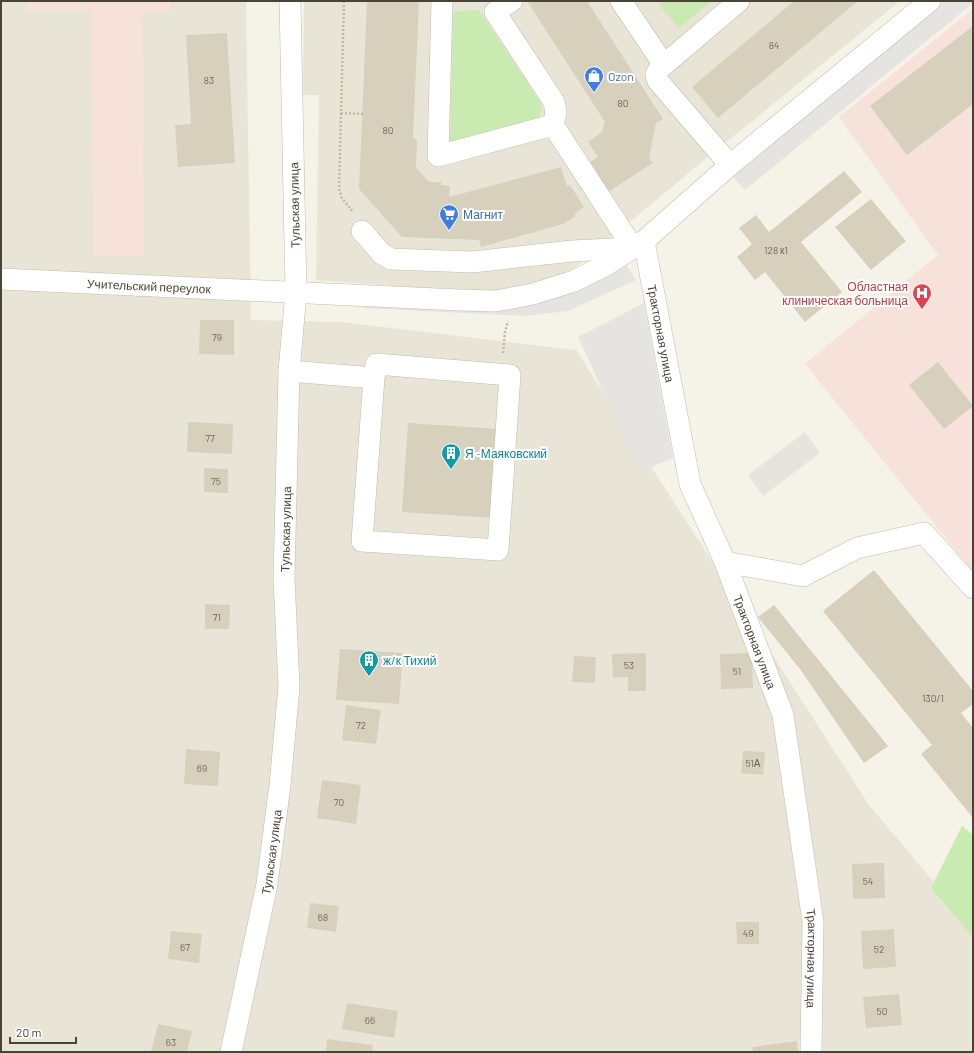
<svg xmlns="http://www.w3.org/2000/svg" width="974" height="1053" font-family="Barlow,sans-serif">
	<rect width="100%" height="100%" fill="#f5f2e8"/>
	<path fill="#e9e5d6" d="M1,1h245l5,319 90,2 235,28 293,455 104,123v124h-972z
		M304,1h596l-197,160 -133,111 -50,15 -35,6 -169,-13 3,-185h-16z"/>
	<path fill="#e7e4dd" d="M805,432l15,21 -57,43 -15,-21z"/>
	<path fill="#f6e2db" d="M27,1h144v10h-29l2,245h-50l-3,-246 -64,1z
		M973,9v563l-168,-208 133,-109 -99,-138z"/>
	<path fill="#c9eab0" d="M658,1h54l-33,27 -16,-18z
		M479,10l61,92 2,7 -3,9 -89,24 3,-127 3,-4z
		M962,826l10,8 1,6v97l-42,-49z"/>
	<path fill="#e6e4e0" d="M944,1h29v2l-228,187 -15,-17z
		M625,263l11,17 -68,31 -43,5 -161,-8v-18l152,7z
		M644,303l29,155 -33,14 -62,-135z"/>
	<path fill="#d7d0bd" d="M367,1h52l-6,138h4l-1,29 13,14h12v3l9,1 -1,11 112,-30 6,20 3,-2 14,22 -10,7 2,2 -13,8 -82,23 -2,-7 -77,-3 -43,-48z
		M527,1h60l76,118 -7,4 -7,35 4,5 -45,29 -18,-30 8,-5 -10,-15 14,-10 3,-10z
		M794,1h64l-140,117 -26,-31z
		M973,26v78l-66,51 -37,-49z
		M227,33l8,130 -57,4 -3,-42 16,-1 -5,-89z
		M844,171l18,21 -61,50 41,50 -37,30 -40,-50 -10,8 -18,-23 15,-13 -13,-16 17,-13 13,17z
		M871,199l35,42 -35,29 -36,-43z
		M200,320h34v35l-35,-1z
		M938,362l35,44 -29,23 -35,-44z
		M188,422l45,2 -1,30 -45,-2z
		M408,423l91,6 -6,89 -91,-6z
		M204,468l24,1v24l-24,-1z
		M874,570l99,121v13l-12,9 12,15v90l-52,-64 11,-9 -109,-134z
		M205,604l25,1 -1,24h-24z
		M774,605l114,141 -24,17 -64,-94 -42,-52z
		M340,649l63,4 -4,51 -63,-4z
		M646,653v38h-18v-14l-15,1 -1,-24z
		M752,653l1,35 -32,1 -1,-35z
		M574,656l22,1 -1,26 -23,-1z
		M346,705l35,5 -5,34 -34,-4z
		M186,749l34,3 -2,34 -34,-2z
		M743,751l22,1 -2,23 -22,-2z
		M322,780l39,5 -5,39 -39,-6z
		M884,863l1,35 -32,1 -1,-35z
		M310,903l29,3 -3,26 -29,-4z
		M736,922h23v22h-22z
		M894,929l2,38 -33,2 -2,-38z
		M171,931l31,3 -3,29 -31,-4z
		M899,994l3,31 -36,3 -3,-31z
		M347,1003l51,8 -4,27 -52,-9z
		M158,1024l34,7 -5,21h-36z
		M327,1039l46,6 -1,7h-46z
		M797,1041l1,11h-45l-1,-5z"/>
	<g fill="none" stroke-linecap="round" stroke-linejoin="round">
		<defs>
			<g id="minor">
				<path d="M442,1l-4,155 115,-31"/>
				<path d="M512,1l-17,11 59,90 2,11 -3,12 80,123"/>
				<path d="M621,1l43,64"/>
				<path d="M730,165l-72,-84 -2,-6 3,-6 80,-68"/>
				<path d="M362,231l20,23 9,5 81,3 100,-11 60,-3"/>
				<path id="s1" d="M644,241l46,243 35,78 58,153 30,207 -2,130"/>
				<path id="s2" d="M1,279l458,21 37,1 37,-7 41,-13 32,-16 38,-24 86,-76 200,-164"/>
				<path d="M289,371l85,7 2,-14 134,11 -12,175 -136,-9 12,-163"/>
				<path d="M725,562l78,14 54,-28 67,-15 49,55"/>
				<path id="s3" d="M231,1052l36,-168 13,-99 9,-98 -5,-109 5,-207 7,-78 -6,-292"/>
			</g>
		</defs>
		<use href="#minor" stroke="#c1bbaa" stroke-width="22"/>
		<path stroke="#c3b99b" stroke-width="2.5" stroke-dasharray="2 2" stroke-linecap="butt" d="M344,1l-5,187 3,10 11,14
			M341,113l22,1
			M503,353l2,-21 3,-11"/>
		<use href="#minor" stroke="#fff" stroke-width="21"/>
	</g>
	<defs>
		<symbol id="shop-pin" viewBox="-11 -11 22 30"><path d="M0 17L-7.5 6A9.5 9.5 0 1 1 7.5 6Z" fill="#3f7fe0" stroke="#fff"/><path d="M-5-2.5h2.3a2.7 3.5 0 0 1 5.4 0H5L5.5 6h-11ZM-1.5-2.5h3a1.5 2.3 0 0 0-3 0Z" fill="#fff"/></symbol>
		<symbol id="supermarket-pin" viewBox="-11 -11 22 30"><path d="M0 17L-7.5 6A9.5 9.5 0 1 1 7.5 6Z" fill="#3f7fe0" stroke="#fff"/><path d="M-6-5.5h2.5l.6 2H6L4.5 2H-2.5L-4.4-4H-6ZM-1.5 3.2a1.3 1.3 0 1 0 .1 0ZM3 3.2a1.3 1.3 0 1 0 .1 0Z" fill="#fff"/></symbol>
		<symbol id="hospital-pin" viewBox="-11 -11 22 30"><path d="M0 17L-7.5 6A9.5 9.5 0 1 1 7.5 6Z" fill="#e0444e" stroke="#fff"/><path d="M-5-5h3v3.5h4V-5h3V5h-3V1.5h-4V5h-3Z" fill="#fff"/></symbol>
		<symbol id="building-pin" viewBox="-11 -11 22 30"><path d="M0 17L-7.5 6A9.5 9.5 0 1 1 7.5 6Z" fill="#0f9aa8" stroke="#fff"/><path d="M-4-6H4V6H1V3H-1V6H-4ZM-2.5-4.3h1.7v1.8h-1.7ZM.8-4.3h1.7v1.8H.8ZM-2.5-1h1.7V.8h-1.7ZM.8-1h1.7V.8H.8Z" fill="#fff"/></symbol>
	</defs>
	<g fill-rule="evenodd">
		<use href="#shop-pin" x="583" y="65" width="22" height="30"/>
		<use href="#supermarket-pin" x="438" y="203" width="22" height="30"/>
		<use href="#hospital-pin" x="911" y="282" width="22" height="30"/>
		<use href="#building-pin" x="440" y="442" width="22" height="30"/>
		<use href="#building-pin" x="358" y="649" width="22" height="30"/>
	</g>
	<g text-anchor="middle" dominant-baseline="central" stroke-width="4" stroke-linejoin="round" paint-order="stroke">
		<g font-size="10" fill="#6c6758">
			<text x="774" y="45">84</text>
			<text x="209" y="80">83</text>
			<text x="623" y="103">80</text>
			<text x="388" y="130">80</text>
			<text x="776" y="250">128 к1</text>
			<text x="217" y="337">79</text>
			<text x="210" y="438">77</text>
			<text x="216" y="481">75</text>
			<text x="217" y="617">71</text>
			<text x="629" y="665">53</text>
			<text x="737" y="671">51</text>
			<text x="933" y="698">130/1</text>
			<text x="361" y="725">72</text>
			<text x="753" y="763">51А</text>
			<text x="202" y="768">69</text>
			<text x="339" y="802">70</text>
			<text x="868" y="881">54</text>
			<text x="323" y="917">68</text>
			<text x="748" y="933">49</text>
			<text x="185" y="947">67</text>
			<text x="879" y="949">52</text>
			<text x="882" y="1011">50</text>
			<text x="370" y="1020">66</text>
			<text x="171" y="1042">63</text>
		</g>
		<g font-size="12" fill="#366cbe" stroke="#fff" text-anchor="start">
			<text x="608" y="76">Ozon</text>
			<text x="463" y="214">Магнит</text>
		</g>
		<g font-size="12" fill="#494436" stroke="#fff">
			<text transform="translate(294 205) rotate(-91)">Тульская улица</text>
			<text stroke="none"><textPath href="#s2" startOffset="148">Учительский переулок</textPath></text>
			<text stroke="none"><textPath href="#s1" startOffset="94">Тракторная улица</textPath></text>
			<text stroke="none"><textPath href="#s3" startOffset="528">Тульская улица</textPath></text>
			<text stroke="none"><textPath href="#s1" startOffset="418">Тракторная улица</textPath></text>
			<text stroke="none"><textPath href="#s3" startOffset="204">Тульская улица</textPath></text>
			<text stroke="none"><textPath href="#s1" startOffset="742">Тракторная улица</textPath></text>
		</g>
		<g font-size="12" fill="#be3a42" stroke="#fff" text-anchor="end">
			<text x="908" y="286">Областная<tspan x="908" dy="14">клиническая больница</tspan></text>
		</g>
		<g font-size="12" fill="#0d838f" stroke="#fff" text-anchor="start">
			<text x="465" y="453">Я -Маяковский</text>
			<text x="383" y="660">ж/к Тихий</text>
		</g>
	</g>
	<rect width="974" height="1053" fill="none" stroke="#494436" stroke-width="4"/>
	<path d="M10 1037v6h66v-6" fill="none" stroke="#494436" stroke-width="2"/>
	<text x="16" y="1037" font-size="12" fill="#494436" stroke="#ffffff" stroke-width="3" paint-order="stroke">20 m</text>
</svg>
